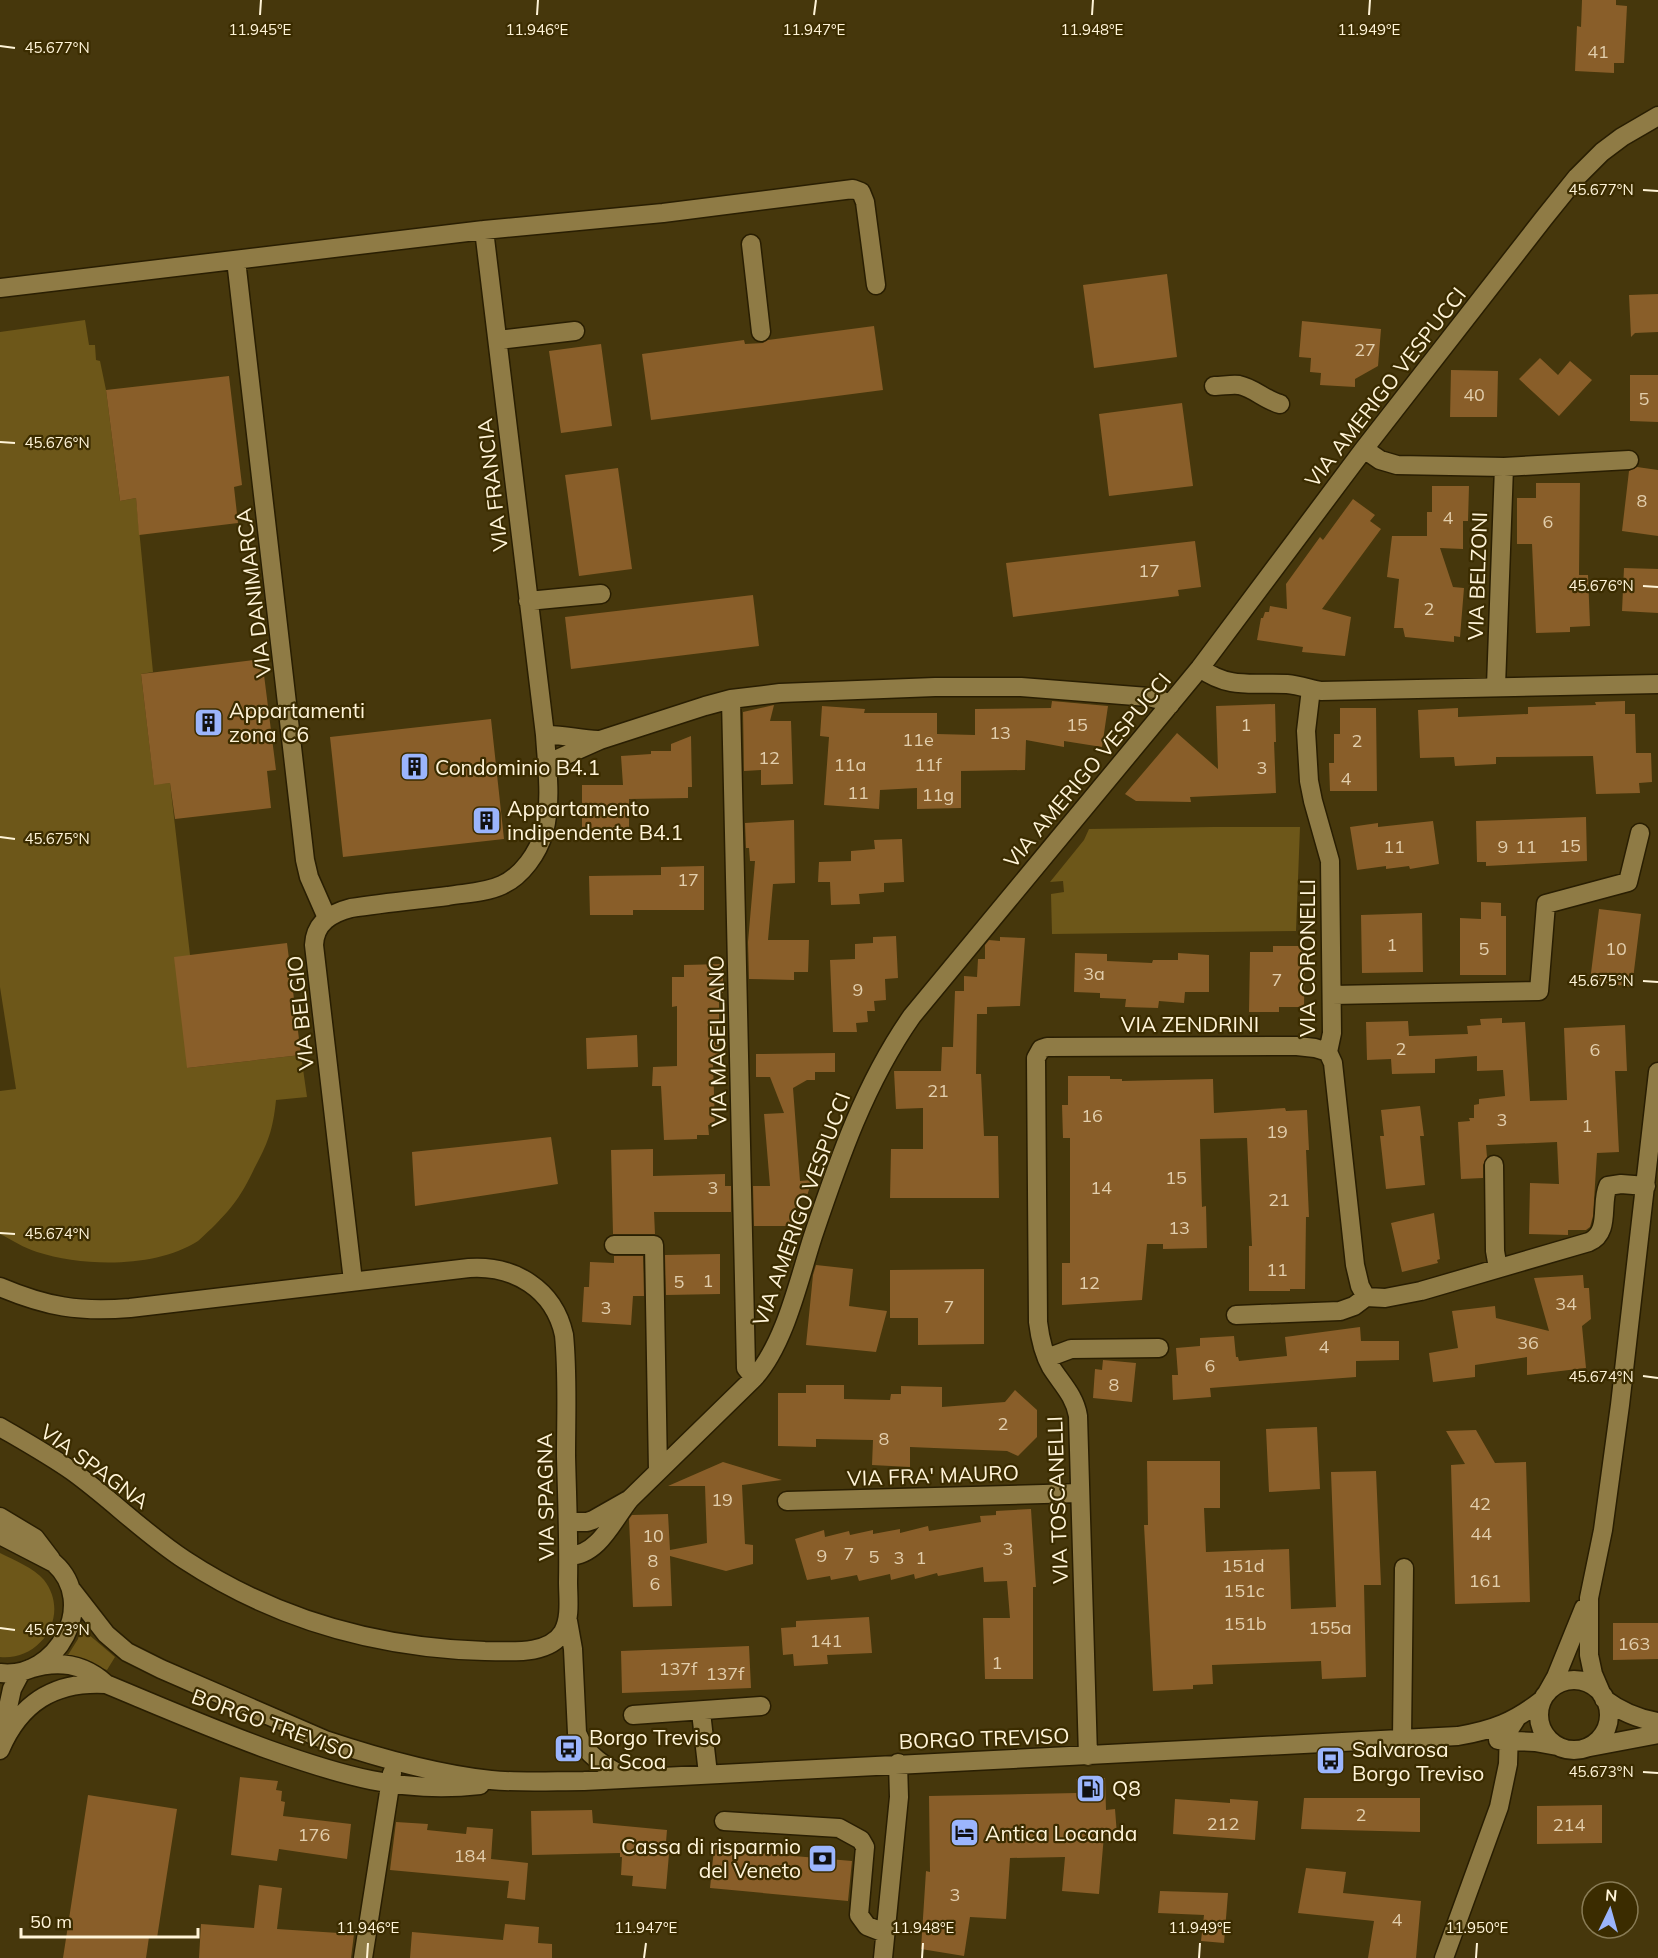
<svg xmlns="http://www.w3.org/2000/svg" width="1658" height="1958" font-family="Mulish,sans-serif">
	<rect width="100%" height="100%" fill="#46370c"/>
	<path fill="#6d5719" d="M85,320l4,25h6l1,15 4,1 6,29 14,111 16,-3 17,174 -12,2 13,110 16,-1 20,172 -3,113 114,-13 6,42 -31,3c-3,30 -8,43 -22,69 -13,27 -21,38 -42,59 -5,4 -9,9 -14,13 -42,27 -114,26 -161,11 -13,-4 -25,-12 -37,-18v-143l16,-2 -16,-102v-655z
		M1213,827h87l-4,104 -244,3 -1,-40 13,-2 -1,-11 -13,1 34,-42 5,-11z
		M0,1553c14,7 34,15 44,27 27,35 -3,81 -44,77z
		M81,1628l34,29 -8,13 -39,-15 10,-16z"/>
	<path fill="#895e29" d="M1582,0h34v5l11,1 -3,57h-10v10l-39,-2 2,-45 4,1z
		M1167,274l10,83 -83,11 -11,-83z
		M1658,294v38l-23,1 -4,4 -2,-42z
		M1302,321l79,8 -3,37 -23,13v8l-35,-2 1,-12 -11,-1 1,-14 -12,-1z
		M874,326l9,64 -232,30 -9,-66 102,-14 1,4 18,-1 5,-3z
		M601,344l11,82 -51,7 -12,-82z
		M1540,358l18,17 12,-14 22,19 -33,36 -40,-37z
		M1451,370l47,1 -1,46h-47z
		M1630,375h28v47l-28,-1z
		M229,376l13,109 -8,2 4,36 -99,12 -3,-37 -16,3 -14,-111z
		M1182,403l11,83 -84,10 -10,-82z
		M1637,467l21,3v66l-36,-5 7,-60z
		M618,468l14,101 -53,7 -14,-101z
		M1536,483h44l-1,92h9l2,51 -20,1v5l-34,1 -4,-89h-15v-46h19z
		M1432,486h37l-1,35h-5v28l-23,-1 13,39 11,1 -4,49 -6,-1v6l-49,-5 -2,-9h-9l5,-49 -12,-2 5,-41h35v-24h5z
		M1353,499l22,16 -5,6 11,8 -59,80 29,8 -6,39 -43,-4 1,-5 -46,-7 4,-22h2l2,-6h4l1,-6 17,3 -1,-25 34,-47 3,3z
		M1195,541l6,46 -23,3 1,6 -166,21 -7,-54z
		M1624,568l34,1v44l-36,-2z
		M753,595l6,51 -188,23 -6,-52z
		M262,659l14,111 -9,1 4,37 -96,11 -5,-36 -16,2 -13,-111z
		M1052,701l56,5 -6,41 -38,-6v6l-38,-7 -1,30 -64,1v37l-44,1v-21l-37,2 -1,19 -55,-4 5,-68 -9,-1 2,-30 43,3 -1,4h73v21l38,1v-26l76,-1z
		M1625,701v13h10l1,39h15l1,29 -13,1 1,10 -44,1 -3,-38 -97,1v7l-41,2 -1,-9 -34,1 -2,-48 40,-2v9l70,-3v-7l68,-2 -1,-3z
		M1275,704l1,38h-2l2,51 -86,4 1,5 -55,-1 -11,-7 52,-61 41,36 -2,-63z
		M774,705l-4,16h21l2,63 -32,1v-15l-17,1 -1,-59z
		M1340,708h36l1,83h-47l-1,-28h5v-29h6z
		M491,719l13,120 -161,18 -13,-120z
		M691,736l1,51h-4v11l-59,1v29h-47v-43h41l-2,-29 30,-2v-3h20v-7z
		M1586,817l1,44 -101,5v-4h-9l-1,-41z
		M794,820l1,63 -22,1 -5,56h41l-1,32h-14v8l-45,-1 -1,-37 7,-81h-5l-1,-13h-3l-1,-25z
		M1433,821l6,43 -29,5 -1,-3 -23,3v-3l-29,4 -7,-43 28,-4v4z
		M902,839l2,43 -20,1v9l-25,2 1,10 -29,1 -1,-23h-12l1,-20 32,-1v-10l24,-2 -1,-9z
		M704,866v44h-71v5h-43l-1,-39 72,-1v-8z
		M1481,902l20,1v13h5v59h-46v-57l21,1z
		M1599,909l42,5 -9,73 -42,-6z
		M1422,913l1,59 -61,1 -1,-58z
		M896,936l2,42 -13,1 1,21 -12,1 1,10h-8l1,11 -12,1 1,9h-24l-3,-72 25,-1v-15l18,-1v-6z
		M1000,937l25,1 -5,68 -33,1v7h-10l-1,60h5l3,62h14l1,62h-109l1,-49h32v-41l-27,1 -2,-38h47l1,-24h11l2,-56h9v-15l13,1 1,-18h7v-14l4,-5 11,1z
		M287,943l14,112 -114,13 -13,-111z
		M1273,946h32l-1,61h-25v5h-30l1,-60h23z
		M1075,953l32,1v7l45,2 1,-3h25v-7l31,2v37h-24l-1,11 -25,-2 -1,7 -33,-1 1,-8 -26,-1v-5l-26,-1z
		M723,964v29h-4v71h-6l2,60 -7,1 1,10h-12v4l-33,1 -3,-54h-9l1,-19 24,-1v-60l-5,1v-30h12v-12z
		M1502,1018v5l23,-1 5,79 37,-1 -3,-72 61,-3 2,46h-12l4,81 -22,1 -4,63 -3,11 -4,3h-18v5l-39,-1 1,-51 29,1 -2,-42 -71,3 1,12 -4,8v13l-22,1 -3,-57 12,-1 -1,-3h5v-13l5,-1v-5l26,-3 -2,-26 -26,1v-15l-42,3v14l-43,1 -1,-15 -24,1 -1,-38 42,-1 1,15 59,-2 -1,-8 14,-1 -1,-6z
		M637,1035l1,32 -51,2 -1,-31z
		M835,1053v19h-20v8h-8l-14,8 7,93 12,-1 -6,19 -10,1 -1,26h-41l-1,-40h17l-6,-72 20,-1 -14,-36h-14v-23z
		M1068,1076h42v3h12v2l91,-2 1,34 71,-5 1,3 21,-1 2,40h-3l3,67h-3l-1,72h-15v2h-41v-45h3l-5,-108 -47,1 2,68 4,-1 1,42 -44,1v-5h-16l-5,56 -80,5v-42h8v-125h-7l-1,-33h6z
		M1420,1106l4,30h-4l5,49 -39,4 -6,-53h4l-3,-26z
		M551,1137l7,47 -143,22 -3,-54z
		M653,1149v27l72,-2v12h6v26h-77l1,22h-42l-2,-84z
		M1434,1213l6,46 -3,1 1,3 -36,9 -11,-49z
		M720,1254v40l-54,1 -1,-40z
		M614,1256h29l1,40h-11l-2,29 -49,-3 2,-35h5l1,-25 24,1z
		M816,1265l37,4 -4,37 38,5 -11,41 -70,-7 7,-70z
		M984,1269v75l-66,1v-27h-28v-48z
		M1583,1275l1,13h5l2,31 -9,7 4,42 -59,7v-18l-52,8v12l-42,5 -4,-29 29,-5 -6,-37 43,-5 1,12 53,13 -15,-53z
		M1360,1327l1,14h38v19l-43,1v16l-146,11 1,9 -38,3 -1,-25h6l-2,-27 24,-2v-8l34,-2 2,21h2l1,4 48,-5 -2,-19z
		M1103,1360l33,3 -4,39 -39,-4 2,-29 7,1z
		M806,1385h38v14l46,1 1,-6h10v-8l41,1v20l63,-5 10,-12 22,20v27l-19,19 -11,-5 -97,-4v20l-38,-2 1,-25 -57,-1v8l-38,-1v-53h28z
		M1317,1427l3,62 -51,3 -3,-63z
		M1476,1430l19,33 31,-1 4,140 -75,2 -4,-139 14,-1 -19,-33z
		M1147,1461h73v47h-16l2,44 83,-3 2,60 45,-2 -5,-135 45,-1 5,114h-17l2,92 -44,2 -1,-18 -109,4 1,19 -20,1v4l-40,2 -9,-166h4z
		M723,1462l59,18 -40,5 3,59 8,1v19l-27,7 -56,-15 2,50 -39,1 -4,-88 3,-4 36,-1 2,36 37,-7 -2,-57h-37z
		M1031,1509l5,78h-3v92h-48l-2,-61h27l-3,-37 -23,1 -1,-15 -45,9 -1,-3 -22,6 -1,-5 -23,6 -1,-6 -31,7 -2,-6 -26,5 -1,-4 -23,4 -12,-41 29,-9 1,7 24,-6 1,4 23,-5v4l27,-5v4l28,-7 1,5 52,-9 -1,-6 16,-1v-4z
		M869,1617l3,36 -45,2 1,9 -34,2 -1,-12 -10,1 -2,-27 15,-1v-6z
		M1613,1623h45v36l-45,1z
		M749,1646l2,42 -129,5 -1,-42z
		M240,1777l38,4 -2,9 6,1 -1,10 4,1 -2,14 68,8 -4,35 -68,-10 -2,12 -46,-6z
		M1105,1778l1,32 9,-1 2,26h-13l-5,59 -37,-3 3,-34 -55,1 -4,61 -36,-2 -6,39 -43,-7 5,-78 4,1 -1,-76 148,-3 -1,-14z
		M88,1795l89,14 -20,129 -8,-1 -3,21h-83z
		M1304,1798h116v34l-119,-3z
		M1175,1799l55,4v-4l28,2 -3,39 -82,-6z
		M1602,1805v38l-65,1v-38z
		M592,1810l1,13 74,7 -1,12h4l-4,47 -34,-3 1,-10 -12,-1 1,-18h-2v-4l-88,2 -1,-44z
		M396,1822l32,2 -1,6 39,4 1,-7 26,2 -2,30 37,4 -3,37 -18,-2 2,-17 -119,-11z
		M714,1849l138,12 -4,40 -138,-13z
		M1306,1868l40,4 -3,21 78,8 -5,57h-48l6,-37 -76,-8z
		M259,1885l23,3 -5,41 77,5 -3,24h-152l2,-34 53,4z
		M1160,1891l68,2 -4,50 -23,-2 3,-26 -46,-2z
		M505,1924l34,3 -1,16 14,1v14h-142l2,-26 91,8z"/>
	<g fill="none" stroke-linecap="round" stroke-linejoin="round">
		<defs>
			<path id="minor" d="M751,244l10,88
				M236,260l69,600 4,17 18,41
				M0,288l484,-58 179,-17 190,-24 8,3 4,10 11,83
				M498,340l77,-9
				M1214,386c8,0 18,-2 25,-1 15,3 26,15 41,19
				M1364,449l16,11 17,5 107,2
				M528,601l73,-7
				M1200,668c30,22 53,14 87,16 12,1 23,5 34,7l337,-7
				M1496,686l8,-219 125,-7
				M1311,689l-5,42 3,50 4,20 17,60 2,172 -4,19 5,11 22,202 5,21 6,11
				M731,699l15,669 8,10
				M545,735c18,-1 35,5 53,5
				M547,761l8,-1 45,-20 105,-34 26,-7 49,-6 155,-6h86l127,10 13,3 9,5
				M1332,995l207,-4 7,-87 82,-22 12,-49
				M1494,1165l1,86 3,17
				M614,1245h40l4,226
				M353,1281l-39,-336c1,-22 17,-32 37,-37 32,-5 64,-8 97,-12 17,-3 37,-3 54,-11 20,-9 36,-32 42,-53 8,-31 3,-65 1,-97l-61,-505
				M0,1287c47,20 79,25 130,21l339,-40c45,-3 85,21 95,67 4,40 2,80 2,121 1,42 3,84 2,126 0,16 3,35 -5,50 -15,24 -54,19 -78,19 -107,-3 -210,-32 -300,-91 -40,-26 -74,-61 -113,-89 -23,-16 -48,-30 -72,-44
				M1366,1297l19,1 36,-7 168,-49c22,-9 11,-39 19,-56l13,-2 25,2
				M1236,1315l104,-4 14,-5 12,-9
				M1047,1358l24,-9 88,-1
				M630,1499l124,-121c31,-34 45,-99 59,-142 26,-77 52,-153 99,-220l288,-348 164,-219 180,-231 33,-41 25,-25 20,-15 36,-21
				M787,1501l293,-8
				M0,1517l35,21 16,21
				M568,1522h19l6,-2 37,-21c-17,21 -31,56 -61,57
				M0,1535l54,28c45,40 3,117 -54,110
				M71,1589l35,45 21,18 34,17 164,71c54,18 110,34 166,40 31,3 62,1 93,1l874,-45c35,-6 56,-14 84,-36
				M568,1621l5,28 4,84c9,23 29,34 50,45
				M29,1669c29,-9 54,-6 77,15 53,22 106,45 161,65 73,26 134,45 213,36
				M1539 1715a35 35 0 1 1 70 0a35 35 0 1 1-70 0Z
				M1547,1693l9,-16 28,-69
				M1602,1695l-9,-21 -4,-19v-57l14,-68 17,-125 38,-333
				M1604,1699c16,12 34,20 54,23
				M701,1712l7,62
				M633,1715l128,-9
				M2,1735l10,-46 9,-17
				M1402,1738l2,-170
				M1498,1740l37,2 22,4
				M1590,1747l68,-13
				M0,1750c20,-47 54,-69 106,-66
				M1088,1756l-10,-340c-3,-20 -17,-33 -27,-49 -8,-14 -11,-29 -13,-45l-2,-264 5,-9 6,-2 250,-1 18,2 13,4
				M724,1821l115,7 22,12 4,7 -6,68 8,11 18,7
				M363,1958l29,-185
				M883,1958l16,-161 -1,-34
				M1444,1958l55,-151 9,-43 1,-34 7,-11"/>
		</defs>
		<use href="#minor" stroke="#291e02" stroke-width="21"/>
		<use href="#minor" stroke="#8f7b45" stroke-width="18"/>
	</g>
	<path fill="none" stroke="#fff4d8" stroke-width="2" d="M260,15l1,-15M537,15l1,-15M814,15l2,-15M1092,15l1,-15M1369,15l1,-15M0,46l15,2M1643,190l15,1M0,442l15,1M1643,586l15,1M0,837l15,2M1643,981l15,1M0,1233l15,1M1643,1376l15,2M0,1628l15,2M1643,1772l15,1M367,1958l1,-15M644,1958l2,-15M922,1958l1,-15M1199,1958l1,-15M1476,1958l1,-15"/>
	<defs>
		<symbol id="building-square" viewBox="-11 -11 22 22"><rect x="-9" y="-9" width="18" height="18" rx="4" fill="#9bb5fd" stroke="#3b2c00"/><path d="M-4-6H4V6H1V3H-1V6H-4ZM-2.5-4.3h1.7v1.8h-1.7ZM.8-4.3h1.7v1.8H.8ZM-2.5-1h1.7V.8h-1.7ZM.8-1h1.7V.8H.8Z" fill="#111"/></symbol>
		<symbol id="bus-square" viewBox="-11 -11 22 22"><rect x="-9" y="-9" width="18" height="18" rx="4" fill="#9bb5fd" stroke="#3b2c00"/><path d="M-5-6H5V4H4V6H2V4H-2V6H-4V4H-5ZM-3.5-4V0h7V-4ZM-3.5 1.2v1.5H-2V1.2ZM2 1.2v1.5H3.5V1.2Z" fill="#111"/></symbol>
		<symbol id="fuel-square" viewBox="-11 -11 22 22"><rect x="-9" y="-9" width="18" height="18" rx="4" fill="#9bb5fd" stroke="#3b2c00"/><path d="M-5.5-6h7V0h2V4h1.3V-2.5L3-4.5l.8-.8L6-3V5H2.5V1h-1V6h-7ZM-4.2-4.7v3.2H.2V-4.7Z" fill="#111"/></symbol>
		<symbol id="hotel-square" viewBox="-11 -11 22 22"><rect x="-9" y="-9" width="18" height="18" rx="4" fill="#9bb5fd" stroke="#3b2c00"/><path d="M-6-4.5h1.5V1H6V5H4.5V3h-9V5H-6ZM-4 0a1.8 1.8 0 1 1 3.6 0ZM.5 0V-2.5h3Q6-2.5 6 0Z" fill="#111"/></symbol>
		<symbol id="bank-square" viewBox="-11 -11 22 22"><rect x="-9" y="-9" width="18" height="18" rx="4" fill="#9bb5fd" stroke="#3b2c00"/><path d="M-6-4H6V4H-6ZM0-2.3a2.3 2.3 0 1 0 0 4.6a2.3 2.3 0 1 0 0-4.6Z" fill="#111"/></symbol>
	</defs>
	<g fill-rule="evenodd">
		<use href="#building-square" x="192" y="706" width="33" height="33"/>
		<use href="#building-square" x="398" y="750" width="33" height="33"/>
		<use href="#building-square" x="470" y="804" width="33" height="33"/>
		<use href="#bus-square" x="552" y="1732" width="33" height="33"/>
		<use href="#bus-square" x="1314" y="1744" width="33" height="33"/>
		<use href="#fuel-square" x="1074" y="1772" width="33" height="33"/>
		<use href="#hotel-square" x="948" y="1816" width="33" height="33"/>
		<use href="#bank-square" x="806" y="1842" width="33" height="33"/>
	</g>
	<g text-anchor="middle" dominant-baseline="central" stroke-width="4.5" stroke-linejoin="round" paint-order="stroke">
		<g font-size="18" fill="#e2ceac">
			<text x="1598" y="51">41</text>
			<text x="1365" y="349">27</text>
			<text x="1474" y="394">40</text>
			<text x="1644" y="398">5</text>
			<text x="1642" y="500">8</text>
			<text x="1448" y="517">4</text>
			<text x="1548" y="521">6</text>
			<text x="1149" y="570">17</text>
			<text x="1429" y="608">2</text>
			<text x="1077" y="724">15</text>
			<text x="1246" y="724">1</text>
			<text x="1000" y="732">13</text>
			<text x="918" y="739">11e</text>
			<text x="1357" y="740">2</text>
			<text x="769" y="757">12</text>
			<text x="850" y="764">11a</text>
			<text x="928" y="764">11f</text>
			<text x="1262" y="767">3</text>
			<text x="1346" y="778">4</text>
			<text x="858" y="792">11</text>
			<text x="938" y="794">11g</text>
			<text x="1570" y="845">15</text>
			<text x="1394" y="846">11</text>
			<text x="1503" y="846">9</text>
			<text x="1526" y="846">11</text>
			<text x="688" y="879">17</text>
			<text x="1392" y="944">1</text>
			<text x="1484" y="948">5</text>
			<text x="1616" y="948">10</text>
			<text x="1094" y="973">3a</text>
			<text x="1277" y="979">7</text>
			<text x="858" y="989">9</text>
			<text x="1401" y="1048">2</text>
			<text x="1595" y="1049">6</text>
			<text x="938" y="1090">21</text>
			<text x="1092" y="1115">16</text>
			<text x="1502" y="1119">3</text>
			<text x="1587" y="1125">1</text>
			<text x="1277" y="1131">19</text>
			<text x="1176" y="1177">15</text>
			<text x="713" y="1187">3</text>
			<text x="1101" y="1187">14</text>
			<text x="1279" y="1199">21</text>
			<text x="1179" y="1227">13</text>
			<text x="1277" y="1269">11</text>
			<text x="708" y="1280">1</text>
			<text x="679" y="1281">5</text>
			<text x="1089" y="1282">12</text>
			<text x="1566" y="1303">34</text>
			<text x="949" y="1306">7</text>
			<text x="606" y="1307">3</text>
			<text x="1528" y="1342">36</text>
			<text x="1324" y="1346">4</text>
			<text x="1210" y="1365">6</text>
			<text x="1114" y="1384">8</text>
			<text x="1003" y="1423">2</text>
			<text x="884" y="1438">8</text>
			<text x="722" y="1499">19</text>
			<text x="1480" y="1503">42</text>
			<text x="1481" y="1533">44</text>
			<text x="653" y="1535">10</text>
			<text x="1008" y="1548">3</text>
			<text x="849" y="1553">7</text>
			<text x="822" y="1555">9</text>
			<text x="874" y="1556">5</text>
			<text x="899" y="1557">3</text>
			<text x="921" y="1557">1</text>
			<text x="653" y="1560">8</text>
			<text x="1243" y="1565">151d</text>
			<text x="1485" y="1580">161</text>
			<text x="655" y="1583">6</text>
			<text x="1244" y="1590">151c</text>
			<text x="1245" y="1623">151b</text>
			<text x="1330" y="1627">155a</text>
			<text x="826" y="1640">141</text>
			<text x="1634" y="1643">163</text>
			<text x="997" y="1662">1</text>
			<text x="678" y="1668">137f</text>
			<text x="725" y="1673">137f</text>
			<text x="1361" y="1814">2</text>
			<text x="1223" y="1823">212</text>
			<text x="1569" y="1824">214</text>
			<text x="314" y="1834">176</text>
			<text x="470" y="1855">184</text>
			<text x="955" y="1894">3</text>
			<text x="1397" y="1919">4</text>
		</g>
		<g font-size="21" fill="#fff4d8" stroke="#3b2c00">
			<text transform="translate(1385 387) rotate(-52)">VIA AMERIGO VESPUCCI</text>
			<text transform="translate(492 485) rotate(-97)">VIA FRANCIA</text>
			<text transform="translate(1477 576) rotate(-88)">VIA BELZONI</text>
			<text transform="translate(253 593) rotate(-97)">VIA DANIMARCA</text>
			<text transform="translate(1087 770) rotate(-50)">VIA AMERIGO VESPUCCI</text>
			<text transform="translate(1307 958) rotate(-90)">VIA CORONELLI</text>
			<text transform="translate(300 1013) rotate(-96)">VIA BELGIO</text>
			<text x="1190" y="1024">VIA ZENDRINI</text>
			<text transform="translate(717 1041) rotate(-91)">VIA MAGELLANO</text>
			<text transform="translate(801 1209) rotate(-70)">VIA AMERIGO VESPUCCI</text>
			<text transform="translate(95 1466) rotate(36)">VIA SPAGNA</text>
			<text transform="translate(933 1475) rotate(-2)">VIA FRA' MAURO</text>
			<text transform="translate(545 1497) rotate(-91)">VIA SPAGNA</text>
			<text transform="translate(1057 1500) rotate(-92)">VIA TOSCANELLI</text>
			<text transform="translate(273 1724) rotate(20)">BORGO TREVISO</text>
			<text transform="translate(984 1738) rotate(-2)">BORGO TREVISO</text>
		</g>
		<g font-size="21" fill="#fff4d8" stroke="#3b2c00" text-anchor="start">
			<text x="229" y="710">Appartamenti<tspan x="229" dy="24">zona C6</tspan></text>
			<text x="435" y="767">Condominio B4.1</text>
			<text x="507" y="808">Appartamento<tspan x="507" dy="24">indipendente B4.1</tspan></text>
			<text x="589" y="1737">Borgo Treviso<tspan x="589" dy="24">La Scoa</tspan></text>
			<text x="1352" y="1749">Salvarosa<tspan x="1352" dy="24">Borgo Treviso</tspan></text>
			<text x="1112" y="1788">Q8</text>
			<text x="985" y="1833">Antica Locanda</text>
			<text x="801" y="1846" text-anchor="end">Cassa di risparmio<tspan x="801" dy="24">del Veneto</tspan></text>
		</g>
	</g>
	<g font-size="15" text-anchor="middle" fill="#fff4d8" stroke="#3b2c00" stroke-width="4.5" stroke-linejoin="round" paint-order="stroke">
		<text x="260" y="35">11.945°E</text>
		<text x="537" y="35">11.946°E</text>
		<text x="814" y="35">11.947°E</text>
		<text x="1092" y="35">11.948°E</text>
		<text x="1369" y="35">11.949°E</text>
		<text x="57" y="53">45.677°N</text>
		<text x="1601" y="195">45.677°N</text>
		<text x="57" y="448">45.676°N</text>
		<text x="1601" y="591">45.676°N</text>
		<text x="57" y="844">45.675°N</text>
		<text x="1601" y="986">45.675°N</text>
		<text x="57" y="1239">45.674°N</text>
		<text x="1601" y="1382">45.674°N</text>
		<text x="57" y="1635">45.673°N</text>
		<text x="1601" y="1777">45.673°N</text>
		<text x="368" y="1933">11.946°E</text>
		<text x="646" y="1933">11.947°E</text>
		<text x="923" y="1933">11.948°E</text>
		<text x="1200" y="1933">11.949°E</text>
		<text x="1477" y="1933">11.950°E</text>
	</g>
	<g transform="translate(1610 1910) rotate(5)"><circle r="28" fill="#3b2c00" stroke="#897c56" stroke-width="1.5"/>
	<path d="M0-4.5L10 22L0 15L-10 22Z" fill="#9bb5fd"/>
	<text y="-9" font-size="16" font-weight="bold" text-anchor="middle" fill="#fff4d8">N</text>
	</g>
	<path d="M21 1928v9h177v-9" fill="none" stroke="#fff4d8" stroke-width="3"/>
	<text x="30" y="1928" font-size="18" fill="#fff4d8" stroke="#3b2c00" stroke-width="4.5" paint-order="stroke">50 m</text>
</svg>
